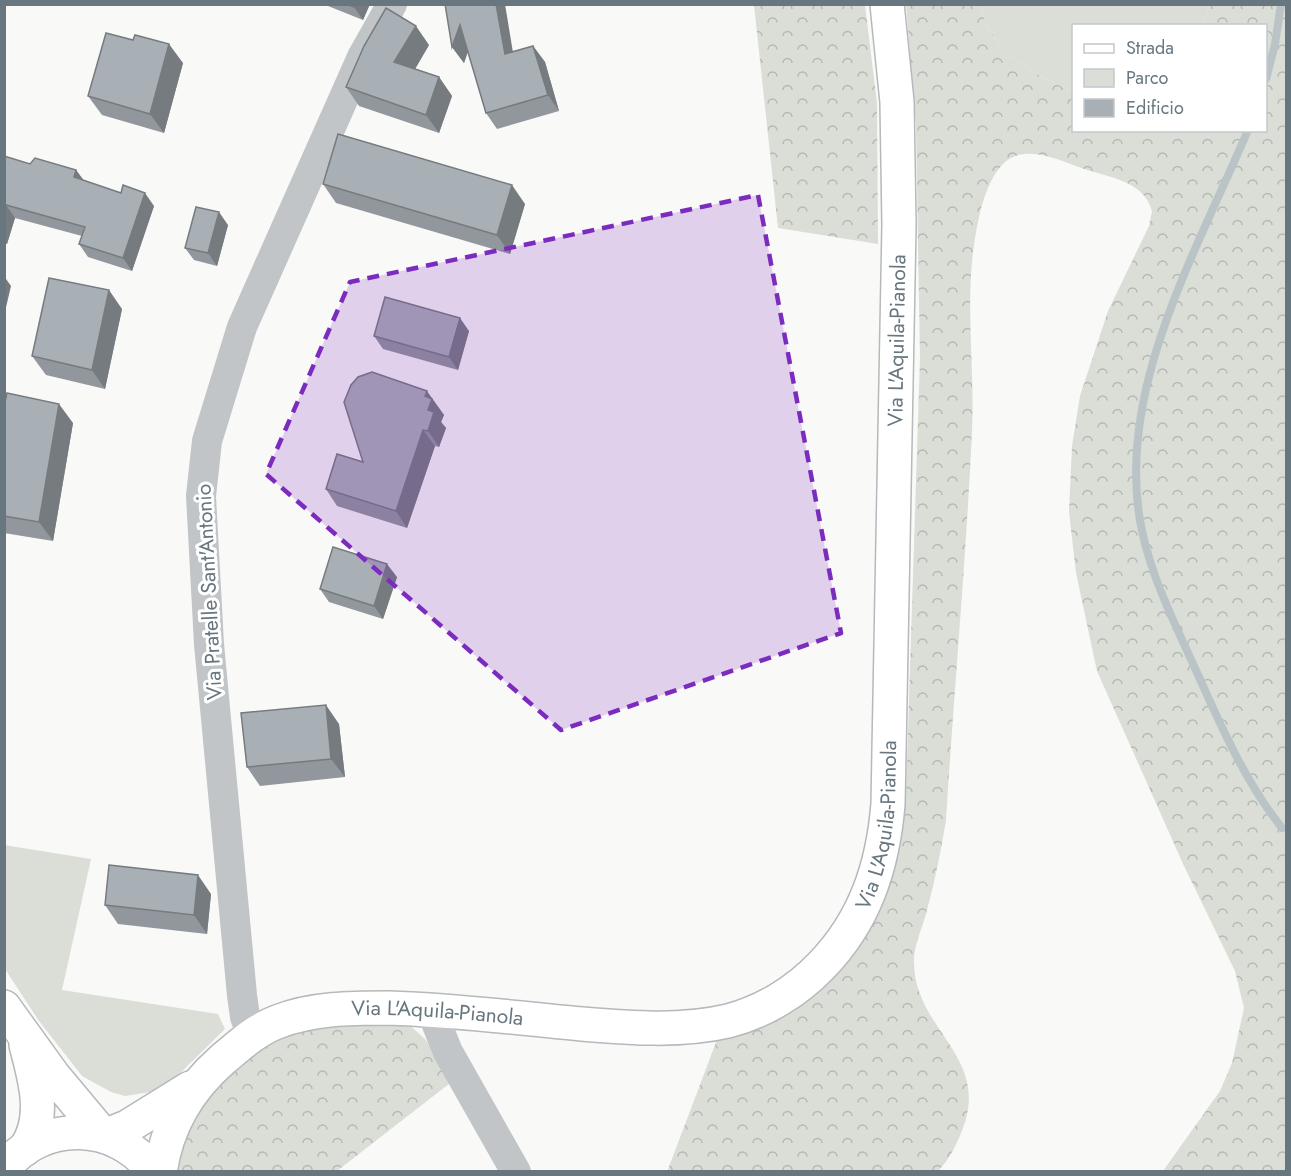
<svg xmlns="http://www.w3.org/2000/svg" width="1291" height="1176" font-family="Jost,sans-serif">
	<defs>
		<pattern id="forest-crowns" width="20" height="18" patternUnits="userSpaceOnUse" patternTransform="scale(1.5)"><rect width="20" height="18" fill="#daded7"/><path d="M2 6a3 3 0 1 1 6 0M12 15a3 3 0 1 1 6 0" fill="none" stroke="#b5b9b4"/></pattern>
	</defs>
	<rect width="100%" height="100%" fill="#f9f9f7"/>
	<path fill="#daded7" d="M980,5h230l-7,20 -129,1 -1,65c-43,-19 -81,-37 -93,-86z
		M4,845l87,14 -29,131 156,24 7,15 -56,55 -13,7 -31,5 -14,-4 -29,-16 -43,-55 -34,-52z"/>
	<path fill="url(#forest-crowns)" d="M754,5h111l12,98 1,141 -100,-16z
		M906,5h74c12,49 50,67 93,86l1,39h192v-104l-63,-1 7,-20h76v1166h-123l57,-80 12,-28 12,-55 -9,-37 -51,-105 -87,-195 -21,-98 -7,-61 3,-66 8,-50 28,-85 41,-85 3,-15c-8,-29 -39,-33 -65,-41 -25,-8 -63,-29 -85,-5 -18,20 -24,54 -28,80 -9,62 1,124 -2,186 -6,130 -18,259 -26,389 -5,31 -11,60 -19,90 -4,17 -14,36 -13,53 1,67 76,93 49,165 -6,16 -13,31 -25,43l-271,1 51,-135 150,-107 16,-30 11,-32 11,-75 14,-436 -4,-230z
		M405,1021l20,18 29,41 -117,91 -160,1 5,-36 41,-61 53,-38 40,-11z"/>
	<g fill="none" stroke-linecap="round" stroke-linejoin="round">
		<path stroke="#bac4c7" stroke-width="8" d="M1266,79l9,-35 6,-40
			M1248,130c-52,123 -135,264 -106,401 10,47 32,91 52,135 26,57 49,113 88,162"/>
		<defs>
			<g id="major">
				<path d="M4,1007l49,68 51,61"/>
				<path d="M105,1136l22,-9 63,-39"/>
				<path d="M25,1149c22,-31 10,-70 1,-104"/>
				<path d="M4,1169c37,-50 114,-48 149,3"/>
				<path id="s1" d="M160,1172c7,-47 28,-82 63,-113 17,-14 33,-29 54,-37 35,-14 75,-14 112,-14 64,2 129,10 193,16 48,4 99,8 146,-3 35,-9 68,-29 93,-55 44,-45 62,-100 67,-162l11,-579 -2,-123 -10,-98"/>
			</g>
		</defs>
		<use href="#major" stroke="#b5b9bc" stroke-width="36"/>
		<path stroke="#c1c5c8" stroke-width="30" d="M431,1010l17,42 68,120
			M252,1035l-7,-18 -3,-22 -33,-351 -8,-148 6,-55 35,-114 120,-270 30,-53"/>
		<use href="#major" stroke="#fff" stroke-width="33"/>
	</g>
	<path fill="#91979c" d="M323,4h47l-7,16z
		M133,40l50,23 -19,70 -62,-18 -14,-19z
		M429,45l-14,24 24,8 13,19 -13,37 -80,-27 -13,-19z
		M533,46l12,16 14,49 -62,18 -11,-16 -18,-61 -4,11 -12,-16 61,5z
		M4,156l26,8 46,6 8,11 70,25 -22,65 -44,-14 -9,-13 3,-8 -67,-18 -8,26 -3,-1z
		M323,184l202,20 -15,50 -174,-51z
		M228,225l-11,41 -23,-6 -9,-12z
		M122,309l-17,80 -59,-14 -14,-19z
		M469,331l-11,39 -75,-21 -9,-13z
		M4,406l69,17 -20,118 -49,-8z
		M438,407l6,8 -3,7 5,6 -7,19 -4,-1 -28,82 -70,-22 -11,-17z
		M397,577l-14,42 -54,-17 -9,-13z
		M339,724l6,53 -85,9 -13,-19z
		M211,894l-4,40 -89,-10 -13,-19z"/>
	<path fill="#767b7f" d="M355,4h15l-7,16 -9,-13z
		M496,4h9l11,67 -11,-17z
		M460,25l11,16 -7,22 -12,-16z
		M416,26l13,19 -21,36 -14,-19z
		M169,44l14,19 -19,70 -14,-19z
		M533,46l12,16 14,49 -11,-16z
		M439,77l13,19 -13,37 -13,-18z
		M76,170l9,12 -11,-5z
		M512,185l13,19 -15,50 -13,-19z
		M145,193l9,13 -22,65 -9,-13z
		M6,205l9,13 -8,26 -3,-4v-31z
		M219,212l9,13 -11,41 -9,-13z
		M4,276l7,10 -7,30z
		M109,290l13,19 -17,80 -13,-19z
		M460,318l9,13 -11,39 -9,-13z
		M427,391l17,24 -3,7 5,6 -7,19 -11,-16v-21l-3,-14z
		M59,404l14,19 -20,118 -14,-19z
		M423,430l12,16 -28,82 -11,-17z
		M387,564l10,13 -14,42 -9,-13z
		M326,705l13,19 6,53 -14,-18z
		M198,875l13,19 -4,40 -13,-19z"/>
	<path fill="#a9b0b5" stroke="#767b7f" stroke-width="1.5" d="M346,4h9l-1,3z
		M445,4h51l9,50 28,-8 15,49 -62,18 -26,-88 -8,22z
		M386,8l30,18 -22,36 45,15 -13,38 -80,-28 18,-41z
		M106,33l27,7 2,-5 34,9 -19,70 -62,-18z
		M338,134l174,51 -15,50 -174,-51z
		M4,156l26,8 5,-6 41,12 -2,7 47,16 2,-8 22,8 -22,65 -44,-14 6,-17 -79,-22 -2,4z
		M196,207l23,5 -11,41 -23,-5z
		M49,278l60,12 -17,80 -60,-14z
		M385,297l75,21 -11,39 -75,-21z
		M372,372l55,19 -2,5 7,3 -4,11 6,2 -6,19 -5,-1 -27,81 -70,-22 11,-35 26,8 -19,-60 7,-17 7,-8z
		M7,393l52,11 -20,118 -35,-6v-110z
		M333,547l54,17 -13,42 -54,-17z
		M326,705l5,54 -84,8 -6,-54z
		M109,865l89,10 -4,40 -89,-10z"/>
	<path fill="#7b2cbf" fill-opacity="0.2" stroke="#7b2cbf" stroke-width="4.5" stroke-dasharray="12 8" stroke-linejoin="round" d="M758,195l83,438 -280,97 -295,-256 84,-192z"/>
	<g text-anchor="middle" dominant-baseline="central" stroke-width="6" stroke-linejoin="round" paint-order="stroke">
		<g font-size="21" fill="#67767f" stroke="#fff">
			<text stroke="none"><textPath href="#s1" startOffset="1404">Via L'Aquila-Pianola</textPath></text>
			<text transform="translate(209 592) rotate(-93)">Via Pratelle Sant'Antonio</text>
			<text stroke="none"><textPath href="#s1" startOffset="918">Via L'Aquila-Pianola</textPath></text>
			<text stroke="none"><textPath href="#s1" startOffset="360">Via L'Aquila-Pianola</textPath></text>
		</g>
	</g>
	<rect width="1291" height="1176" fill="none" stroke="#67767f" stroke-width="12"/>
	<rect x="1072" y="24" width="195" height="108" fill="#ffffff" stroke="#c2c8cc" stroke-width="1.5"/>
	<rect x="1084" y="44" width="30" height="9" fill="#ffffff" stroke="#c2c8cc" stroke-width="1.5"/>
	<text x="1126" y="54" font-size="18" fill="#67767f">Strada</text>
	<rect x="1084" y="69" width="30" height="18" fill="#daded7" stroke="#c2c8cc" stroke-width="1.5"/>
	<text x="1126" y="84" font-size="18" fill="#67767f">Parco</text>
	<rect x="1084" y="99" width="30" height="18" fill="#a9b0b5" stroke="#c2c8cc" stroke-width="1.5"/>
	<text x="1126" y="114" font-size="18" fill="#67767f">Edificio</text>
</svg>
